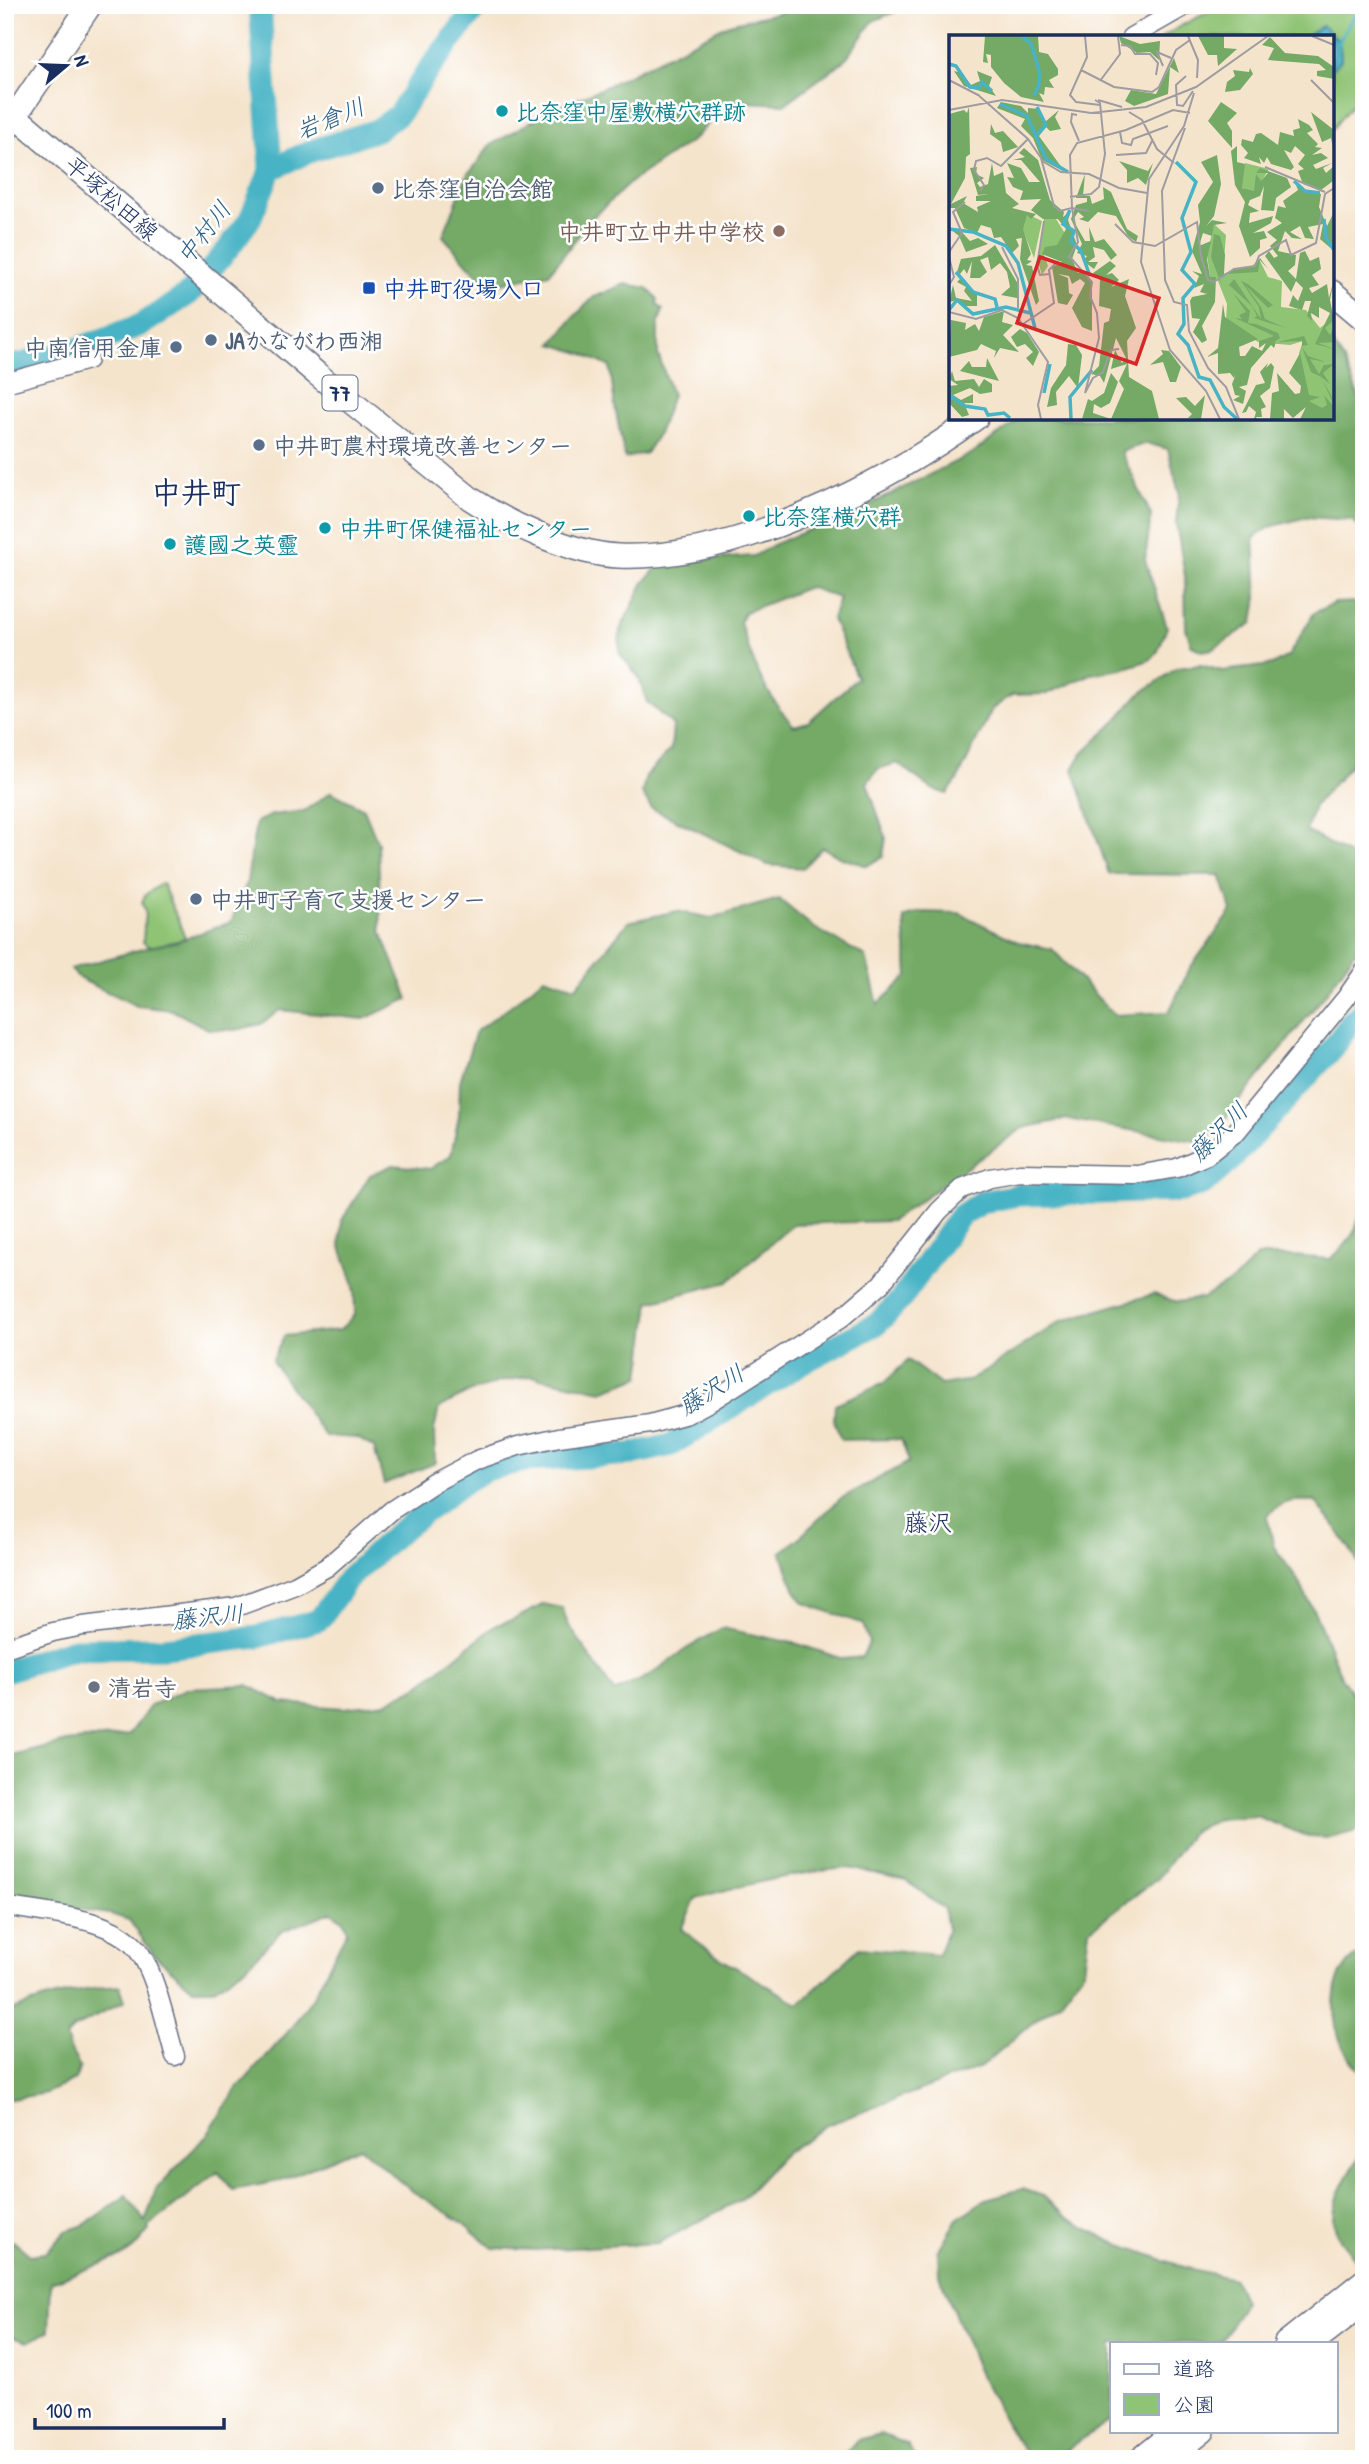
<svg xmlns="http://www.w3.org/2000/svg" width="1369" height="2464" font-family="'Patrick Hand','Klee One',sans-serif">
	<rect width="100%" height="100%" fill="#fff"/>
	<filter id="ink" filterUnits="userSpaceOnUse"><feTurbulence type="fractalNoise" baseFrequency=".0143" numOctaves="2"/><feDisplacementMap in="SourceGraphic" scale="14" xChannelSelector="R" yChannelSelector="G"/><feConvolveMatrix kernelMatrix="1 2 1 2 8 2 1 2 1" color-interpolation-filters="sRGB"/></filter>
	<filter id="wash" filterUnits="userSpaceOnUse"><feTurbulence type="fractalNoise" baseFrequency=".00686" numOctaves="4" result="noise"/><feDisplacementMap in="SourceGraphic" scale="28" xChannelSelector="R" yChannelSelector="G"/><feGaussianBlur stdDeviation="1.57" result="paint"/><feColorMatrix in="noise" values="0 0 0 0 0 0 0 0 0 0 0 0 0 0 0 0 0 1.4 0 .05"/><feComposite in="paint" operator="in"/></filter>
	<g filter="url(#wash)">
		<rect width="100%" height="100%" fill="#f5e4cc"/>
		<path fill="#90c475" stroke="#567a6a" stroke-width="2" d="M1223,5h141v85l-32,39v-92h-169l19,-12z
			M162,883l23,54 -7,4 -29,6 -6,-5 2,-31 -3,-9 3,-7z"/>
		<path fill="#74aa66" stroke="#486c62" stroke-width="2" fill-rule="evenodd" d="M798,5h114l-39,16 -29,40 -59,43 -38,-2 -30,12 -23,25 -62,42 -38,35 -45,57 -62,13 -44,-50 25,-63 4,-3 17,-24 62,-36 54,-23 124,-63 56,-13z
			M625,284l22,4 11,11 -1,5 6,6 -5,15v29l14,41 -14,39 -12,19 -21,5 -10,-51 -5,-40 -26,-13 -32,-10 21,-26 21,-21z
			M1332,342l12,19 20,49v121l-12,-11 -45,-3 -37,10 -16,11 3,59 -4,26 -40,26 -11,2 -10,-5 -6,-18 -1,-52 -9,-53 3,-30 -11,-44 -22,-6 -25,9 30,63 -6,45 22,67 -9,24 -8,9 -28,9 -31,5 -44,20 -35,1 -20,14 -34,70 -11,15 -15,-5 -35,-26 -19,6 -11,14 19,55 -3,18 -16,10 -28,-9 -17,-10 -19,21 -35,-3 -117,-57 -9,-15 4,-17 25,-27 2,-24 -26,-23 -9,-26 -19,-23 1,-23 23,-46 14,-17 32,-6 65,-5 23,-13 88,-36 106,-53 51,-36h310zM809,587l30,11 -7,21 25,59 -49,44 -14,4c-30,-33 -41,-62 -54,-104l5,-10z
			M1361,602l3,1v152l-9,5 -41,46 -8,25 58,32v77l-41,57 -117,146 -139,-24 -44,9 -132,93 -98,3 -65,58 -78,20 -10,75 -38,14 -71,-15 -32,6 -32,11 -28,15 -5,22 1,33 -51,21 -10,-36 -17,-10 -32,-2 -53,-75 12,-25 56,-6 15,-16 -1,-29 -14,-41 2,-24 28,-45 23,-10 37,4 21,-14 8,-39 1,-35 16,-50 41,-30 27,-24 32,10 52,-65 49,-11 34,7 68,-19 34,28 53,30 12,47 30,-28 -4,-58 17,-6 38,1 59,29 34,7 62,66 55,-3 21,-44 42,-57 -12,-36 -111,-1 -36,-105 9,-15 31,-30 23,-27 41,-29 24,-3 21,6 50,-6 17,-10 25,-42 20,-10z
			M331,792l33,17 14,34 3,88 27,68 -44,20 -84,-9 -19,14 -25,6 -28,-1 -36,-19 -35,-4 -57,-27 -10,-10 79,-22 29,-6 53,-19 16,-40 9,-60 16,-7 32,-4z
			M1364,1199v372l-27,-42 -22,-28c-21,-1 -33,-1 -48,15l7,31 22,30 19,36 27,66 22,31v119l-34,9 -21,-1 -53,-21 -38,3 -26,13 -34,46 -69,52 -5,40 -24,32 -20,14 -59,51 -154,58 -43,29 -42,45 -84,44 -122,7 -43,-2 -30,-25 -54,-34 -49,-42 -81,34 -46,9 -15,-18 -70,55 1,3 -14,17 -10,8 -74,27 -2,49 -21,11 -23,-7v-95l8,1 17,14 15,-2 21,-22 18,-6 43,-30 18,27 11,-33 50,-53 30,-46 51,-57 26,-36 34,-66 -4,-11 -12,-8 -51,20 -34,35 -32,22h-21l-39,-34 -25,-35 -19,-6 -105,-16v-140l62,-16 62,-7 22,-30 37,-17 60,-3 34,18 62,5 41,-5 32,-16 79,-62 17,-5 31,-16 18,4 6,16 46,68 35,-16 37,-27 36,-21 76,16 45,15 19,-2 7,-14 -6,-19 -59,-21 -9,-12 -14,-39 17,-13 42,-40 69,-37 -8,-23 -60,1 -7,-20 1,-16 48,-20 25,-24 33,25 30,-5 90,-59 93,-27 23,8 26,-4 32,-19 22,-23h37l36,3c24,-19 27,-30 34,-60zM849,1868l57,12 38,29 4,20 -10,26 -79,-7 -60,56 -81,-47 -37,-28 15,-31c50,-14 101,-26 153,-30z
			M1364,1952v125c-7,-10 -17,-21 -22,-32 -13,-32 -13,-76 22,-93z
			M120,1986l5,15 -51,27 -8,9 6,16 8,14 -5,13 -29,13 -41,7v-86c36,-17 76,-25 115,-28z
			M1364,2149v114l-5,-1c-6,-7 -13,-14 -18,-21 -20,-30 8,-66 23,-92z
			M1022,2189l21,7 23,21 44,24 74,26 50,12 10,23 -21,37 -5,4h-106v76l-56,37 -8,3h-17l-19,-24 -31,-57 -42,-103 -1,-24 19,-32 29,-20z
			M881,2434l27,11 8,14h-76l17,-19z"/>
		<path fill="#47b3c5" stroke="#317192" stroke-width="2" d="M1322,26c15,12 19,13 19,34l-9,9v-32h-28z"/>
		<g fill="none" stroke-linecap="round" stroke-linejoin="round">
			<path stroke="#47b3c5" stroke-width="3.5" d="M1339,43l5,-12 15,-21h5"/>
			<path stroke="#47b3c5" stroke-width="23" d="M271,169l40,-18 66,-21 21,-15 29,-43 51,-67
				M5,368l58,-14 78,-29 48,-31 39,-45 22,-30 21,-50 -11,-164
				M5,1671l69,-22 90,-1 94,-11 61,-17 28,-40 48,-45 71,-54 22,-12 36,-8 108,-7 39,-9 131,-82 75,-39 24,-25 59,-83 22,-14 36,-7 163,-4 24,-8 25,-22 103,-113 18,-26 13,-12"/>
		</g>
	</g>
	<g filter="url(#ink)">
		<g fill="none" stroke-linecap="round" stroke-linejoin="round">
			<defs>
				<path id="minor" d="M1131,37l56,-32
					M5,383l83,-23
					M5,1648l48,-16 30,-6 153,-19 59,-22 32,-18 65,-57 43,-28 42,-22 41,-14 41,-9 91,-13 37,-10 26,-14 127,-81 41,-35 58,-73 23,-22 28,-11 30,-5 117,2 40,-7 30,-13 29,-23 110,-134 18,-26
					M5,1906c40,8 105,10 132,43 19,23 29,78 38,107"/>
				<path id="major" d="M15,116l302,258 154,125c38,25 101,55 147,57 116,5 265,-71 358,-138
					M5,131l85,-126
					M1332,292l32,27
					M1286,2343l78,-62
					M1312,2343l52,-40
					M1141,2459l35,-28
					M1168,2459l35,-28"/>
			</defs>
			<use href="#minor" stroke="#676e84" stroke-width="21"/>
			<use href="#major" stroke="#676e84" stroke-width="26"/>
			<use href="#minor" stroke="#fff" stroke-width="18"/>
			<use href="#major" stroke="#fff" stroke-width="23"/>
		</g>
	</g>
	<g fill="#0f9aa8" stroke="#fff" stroke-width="2.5">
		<circle cx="502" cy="111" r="7"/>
		<circle cx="749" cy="516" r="7"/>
		<circle cx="325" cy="528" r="7"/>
		<circle cx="170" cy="544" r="7"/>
	</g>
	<g fill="#5c6f8a" stroke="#fff" stroke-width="2.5">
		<circle cx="378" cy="188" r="7"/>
		<circle cx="211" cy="340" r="7"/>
		<circle cx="176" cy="347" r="7"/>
		<circle cx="259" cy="445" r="7"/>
		<circle cx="196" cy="899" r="7"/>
	</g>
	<circle fill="#8d6e63" stroke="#fff" stroke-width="2.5" cx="779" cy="231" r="7"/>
	<rect fill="#1a4fb4" stroke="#fff" stroke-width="2.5" x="362" y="281" width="14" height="14" rx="3.5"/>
	<circle fill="#6b7280" stroke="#fff" stroke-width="2.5" cx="94" cy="1687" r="7"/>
	<g text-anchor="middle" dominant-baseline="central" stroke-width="5" stroke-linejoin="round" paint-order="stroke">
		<rect fill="#fff" stroke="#5f6d8e" stroke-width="2" x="322.5" y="375.5" width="35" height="35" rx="5"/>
		<g font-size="21" font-weight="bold" fill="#1b2f5e">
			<text x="340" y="393">77</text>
		</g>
		<g font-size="23" font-weight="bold" fill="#0d838f" stroke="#fff" text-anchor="start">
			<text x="516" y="111">比奈窪中屋敷横穴群跡</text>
			<text x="763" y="516">比奈窪横穴群</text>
			<text x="339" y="528">中井町保健福祉センター</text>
			<text x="184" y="544">護國之英靈</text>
		</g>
		<g font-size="23" font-weight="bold" fill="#4e5e75" stroke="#fff" text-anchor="start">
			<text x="392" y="188">比奈窪自治会館</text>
			<text x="225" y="340">JAかながわ西湘</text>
			<text x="162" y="347" text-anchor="end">中南信用金庫</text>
			<text x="273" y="445">中井町農村環境改善センター</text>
			<text x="210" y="899">中井町子育て支援センター</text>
		</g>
		<g font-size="23" fill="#1b2f5e" stroke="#fff">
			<text transform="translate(112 198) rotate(41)">平塚松田線</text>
		</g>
		<g font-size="23" font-weight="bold" fill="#785e54" stroke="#fff" text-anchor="end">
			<text x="765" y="231">中井町立中井中学校</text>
		</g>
		<g font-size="23" font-weight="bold" fill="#164399" stroke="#fff" text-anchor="start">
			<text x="383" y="288">中井町役場入口</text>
		</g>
		<g font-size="23" font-weight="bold" fill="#5b616d" stroke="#fff" text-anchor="start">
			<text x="108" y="1687">清岩寺</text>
		</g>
		<g font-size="24" font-style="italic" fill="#2a5d82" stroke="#fff">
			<text transform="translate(330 118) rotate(-22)">岩倉川</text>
			<text transform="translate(203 232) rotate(-52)">中村川</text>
			<text transform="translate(1218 1131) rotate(-45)">藤沢川</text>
			<text transform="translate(711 1389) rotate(-32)">藤沢川</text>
			<text transform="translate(208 1616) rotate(-6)">藤沢川</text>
		</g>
		<g font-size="24" fill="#1b2f5e" stroke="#fff">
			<text x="928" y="1522">藤沢</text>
		</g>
		<g font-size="30" font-weight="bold" fill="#1b2f5e" stroke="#fff">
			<text x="196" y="492">中井町</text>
		</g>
	</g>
	<g transform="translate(949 35)">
		<rect width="385" height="385" fill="#f5e4cc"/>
		<path d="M296,128l24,6 -16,26 -13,-9zM78,179l15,7 -8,37 -12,-30zM95,184h12l10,16 -10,12 -13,5 5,14 -6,9 -4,-13zM265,189l12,11 -3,39 26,-5 10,-10 9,18 14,4 -1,26 25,3 14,18 14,-11v91l-15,1 -10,-7 -10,-49 4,-12 -13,4 -32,-3 -32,-21 1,-17 -9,-23 -8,-4 -3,-22z" fill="#90c475"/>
		<path d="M36,1h53l1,16 9,2 10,15v6l-9,5 5,8 -9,-1 -1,8 -5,-2 5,9 -23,-5 -17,-14 -13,-16v-12l-5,-1 2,9 -5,-1zM170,1l21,8 20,-3 -1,19 -9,-8 -13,1 -16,-10zM249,1h26v12l13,1 -19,17 -1,-11h-9zM321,2l15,16 33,3 16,11v12l-17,-3v-5l9,-1 -7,-6 -51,-4 6,-12 -12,-3zM225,23l5,15 -9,-6 -2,27 -34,12 -9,-5 6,-11 25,4zM301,33l3,6 -13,16 -15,2 2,-10 8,-6 -2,-6 16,2zM5,36l8,2 9,12 9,-4 -3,-10 15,6 -3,9 7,10 -32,-10zM52,67l20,4 7,7v-5l11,1 6,13 14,-12 -4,7 6,12 -11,2 -4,-4 -7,9 26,36 -23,-12 -9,-22 -12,-12 4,-7 -28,-11zM272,67l16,11 -10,10 5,8v17l-24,-27zM20,72l1,47 -4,3 -1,21 -14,26 16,-8 -4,7 15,9 -1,-5 14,-6h-15v-5l12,-2 -10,1 -8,-27 7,-1 -1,7 8,4 -7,5 3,4 8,-3 4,-21 2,13 9,-4 3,21 13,11 -7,4 24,6 -5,5 -4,-4 -4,14 8,25 -4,6 5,1 -6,4 6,1 7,35 -3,4 -16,-46 2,-21 -6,1 3,7 -7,7 -11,-16 -7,1 -3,-10 -10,-3 -4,8 -13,-5 -9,-20h-6v-94l15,-4 3,3zM362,77l23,18v24l-3,-16 -9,4zM349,84l11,6 4,5 -6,3 11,11 -3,3 7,1 -10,7 9,-2 7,5 -15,7 3,4 16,-6 -9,5 3,5 8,-7 -1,15 -12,9 -18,-6 -5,-13 6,-2 -6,-5 7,-9 -10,-9 -4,7 -7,-3 10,17 -3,3 -20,-6 -4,-7 -3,6 -5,-6 2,7 -17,-6 4,-5 -7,-8 1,-6 11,3 3,-8 5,-1 17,12 2,-13 14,4 -1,-6 7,-2zM42,89l4,9 8,-2 15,16 -15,5 -2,-10 -11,-8zM288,111v16l8,2 -3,24 12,3 2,-17 5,7 7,-8h-12l4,-5 27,10 4,9 -15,11 -2,13 -13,-1 3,-24 -4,10 -10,4 -2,5 11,6 -9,2 -1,10 24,-7 -2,7 -18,10 11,-2 3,7 -7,2v8l-10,9 -11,-31 6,-24 -10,-17 -4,-34zM75,113l14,12 12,40 14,12 -1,5 8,-6 -3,9 9,25 -5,14 6,14 5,-3 9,14v47l-10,-4 -10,-19 13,-25 -5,-4 -8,5 -3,-8 -11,-2 10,4 1,15 4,2 -6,10 -9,-2 -6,-36 10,-5 -20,-8 3,-7 12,-2 9,-16 -8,-10h-15l-12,-9 10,-11 -21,1 3,-9 -10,-4 -6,-10 7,1 -7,-15 14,5 8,14h11l-19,-22h-8l12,-3 -6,-4zM268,120l4,29 -7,32 -8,10 6,-6 15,3 -13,2 -2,11 -9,-3 -4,13 12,-5 -4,18 3,18h6l-1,25 -13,24 5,14 -5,3 -9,-11 7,-13 -8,-1 -2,-17 2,-4 15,-3 -7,-2 4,-8 -10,4 5,-12 -7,-5 10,3 -10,-23 8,-29 -2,-17 15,-23 -12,-20zM170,126l29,10 5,-8 -7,22 -8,-7 -11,5v-13zM136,139l-2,22h7l2,8 12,-5 -1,-12 8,5 16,37 11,7 -2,6 -8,-6 -12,-20 -18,-4 -10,10 -9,-3 5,-2 -6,-5 -5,8 12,21h5l-1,-14 6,15 9,-3 13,16 -6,5 -7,-10 -11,-3 2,10 -7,5h10l-4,7 -11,-8 4,-5 -10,-3 5,-9 -11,-25 5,-14 11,-3v-4h-11zM345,145l10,10 17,4 -2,13 8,19 7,-14v39l-14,-12 3,-15 -15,3 6,12 -9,-1 -5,-12 -10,6 12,7 -10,-1 -7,-7 -7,20 18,4 -1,10 -7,6 8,8 4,-26 5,-2 5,10 9,-4 2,12 -9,6 7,10 -10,3 3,5 15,-9 2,14 5,-19 -4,21 4,20 -9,8 5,7 4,-8v15l-16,1 16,6 -19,-5 15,-31 -11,-6v11l-8,-5 1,8 -5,-5 4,-15h-6l-3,9 -13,-4 4,-11 5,6 5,-13 -7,-7 -5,11 -26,-36 4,-5 5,7 4,-2 -8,-10 7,-6 -10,-8 15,-9 -7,-5 3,-12 8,2 -3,-7 15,-11zM0,193l11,2 10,11 8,-3 10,6 -22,8 -7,-16zM265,199l6,2 5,19 -1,19 11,-5 20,-3 5,-8 8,11 -8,-9 -2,12 -31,2 -7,5 2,7 -11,-29zM46,210l23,39 -1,14 -16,-3 9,-8 -3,-15 -7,-9 -9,7 -3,-13 -8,3 7,12 -7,6h-10l2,-17 -5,13 -3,-5 -4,5 -3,-2 4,-13 20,-3zM161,226l6,5 -10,9 6,-2 7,7 -8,7 18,-8 -4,17 11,32 -9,13 2,36 23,14 7,28h-77l6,-20 4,2 12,-8 7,-20 7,9 -8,21 -9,5 -7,-4 -1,9 18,6 13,-30 -5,-8 8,-17 -16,5 4,-19 7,13 4,-5 -10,-20 -12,45 -4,-7 -9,-2 8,-8 5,-43 5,-2 2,-12 -12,-3 1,-26 -7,-7zM11,244l17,15v12h-13l2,4 -8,-10 -9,2 4,-17 3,13 16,3 -8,-10 2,-4 -9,-5zM285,244l27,40 -2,-12 -18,-26 7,3 25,21 -5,3 -23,-23 16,22 4,12 21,9 -32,-10 3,-2 -5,-10 -23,-21zM284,258l17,18 -2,12 8,1 22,9 2,5 -7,5 31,-7 4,9 -6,1v-5l-26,1 -2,6 -3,-3 -20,23 -4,17 -8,2 7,4 -3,13 -10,-4 7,-4 -5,-1 -3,-11 4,-10 -2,4 -4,-5 -12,1v-21l-11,4 11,-9 5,-44 2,13 33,22 -19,8 1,9h5l7,-10 10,5 4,-8 -7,5v-7l15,-5 -39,-18 7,1 -3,-4 7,-3zM55,276l-2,11 11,3 -10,10 16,17 -19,-4 -6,10 2,-7 -15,-7 -4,6 -28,7 2,-37 15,3 -1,7 10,-6 4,7 5,-14zM71,294l7,4 12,19 -6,14 -7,-8 7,-6 -8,-8 -8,3 -6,-10zM119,309l8,1 6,10 -4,33 -9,-12 -13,16 1,13 -10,2 4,-19 15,-23zM353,312l6,9 18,6 -16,-3 9,15 5,-9 10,-1 -11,9 7,11 -10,-8 11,19 3,10 -13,-28 -10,-5zM212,315l8,1 12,16 -5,15h-6l-7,-20 -13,3 13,-11zM351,318l9,42 11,2 -11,4 13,7 5,-3 -3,-10 10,12v12h-34l6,-12 -13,11 -9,-9v10h-14l2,-26 7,-2 -2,-18 18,21 5,-1 1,-7 -12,-13zM38,323l12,23 -39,-10 9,-10 3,6h14zM319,328l-2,5 5,-5 3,4 -4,21 -10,8 6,11 -5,2 1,8h-6l1,2h-3l2,-7 -7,-6 -3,6 -4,1 14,-28 9,-2 -5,-11zM3,336l3,10 19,-2 5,8 5,-8 8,5v8l-12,2 -10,-6 -17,7 8,5 12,-6v9h-9l5,12 -7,2 -13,-14v-17l9,-1 -9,-6zM256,360l-4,24 -13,-1 4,-4 -16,-16 10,-1 9,9z" fill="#74aa66"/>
		<path fill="none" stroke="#47b3c5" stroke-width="3.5" d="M73,1l9,8 8,26v14l-5,12M0,29l7,2 14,21 9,1 3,-6 10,9M51,69l27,12 19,43 22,13M88,72l9,18 -9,10M227,127l20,20 -14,36 9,34 -9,18 13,14 -12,14 1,26 -6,10 10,11 11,32 11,3 14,27 13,12M345,146l11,10 15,2M121,175l-7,14 11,7 -3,10 10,10 9,25M375,184l2,19 8,12M0,194l24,3 33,14 12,17 17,65M7,237l17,20 22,7 2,8M0,275l8,-10 16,14 33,-7 24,6M95,358l6,-29M0,360l16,11 20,3 3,6 16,-2 6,5M122,384l-1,-22 22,-27"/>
		<path fill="none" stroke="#9e9ca0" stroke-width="2" d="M136,1l2,21 -17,38 6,7 24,3M239,1l10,24 -1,18M363,1l22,9M172,10l9,1 5,8h15l8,9 -2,12M214,31l-6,-14 14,6M132,35l33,17 38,5 7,-5 17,-37 14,-10M237,41l-10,9 1,20 6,1 10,-15M0,45l31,16M362,45l23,23M151,46l20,-27 -2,-18M245,58l-10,33 -35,53 -8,83 29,88 36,41 14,28M28,59l51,45 13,19 13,48 6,5 12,-3 -2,-53 7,-12 49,-13 47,-20 17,3M149,65l24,7M0,75l53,-10 89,13 55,-6 50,-20 72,-51M180,77l13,8 15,29 17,14M128,80l-5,-1 -1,8 8,19M236,93l-23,63 3,89 9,22 13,3 2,26 19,37 18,19 13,32M171,97l2,11 9,2 2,-6 35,-13M167,120l30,-2 6,-12M93,126l19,11 28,2 30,14 28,5M316,132l60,25M31,156l4,-6 -10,-15 2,-9 11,-3 14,8 27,-27M121,162l21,-3 8,-7 6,-33 -5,-51 -5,-3M95,186l-7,44 3,10 10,-1M166,189l18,18 22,4 42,-24 4,34 7,24 6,2 20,-13 21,-3 4,-10 27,-16 5,15 25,-12 9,-49 9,-6M53,212l16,32v29M0,217l13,-19 -9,-21 12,-10M0,222l5,20 -5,8M121,222l22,25 -2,14 7,17 2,25 -14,55M119,223l10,-16 -6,-34 17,3M0,277l27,7 26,-9 16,8 30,44 -10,43 3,14M74,289l31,-21 -5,-33 9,-9M136,358l8,-15 10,-6 8,-22 8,-1"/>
		<path fill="#d62828" fill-opacity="0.15" stroke="#d62828" stroke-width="3.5" d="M91,222l119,41 -23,66 -119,-41z"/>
		<rect width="385" height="385" fill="none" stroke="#1b2f5e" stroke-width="3.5"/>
	</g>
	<rect width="1369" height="2464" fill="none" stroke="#fff" stroke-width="28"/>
	<rect x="1110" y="2342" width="228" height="91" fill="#ffffff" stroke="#a4acbf" stroke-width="2"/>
	<rect x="1124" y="2364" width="35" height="10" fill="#ffffff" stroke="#a4acbf" stroke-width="2"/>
	<text x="1173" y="2376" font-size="21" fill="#1b2f5e">道路</text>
	<rect x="1124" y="2394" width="35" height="21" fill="#90c475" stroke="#a4acbf" stroke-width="2"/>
	<text x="1173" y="2412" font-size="21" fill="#1b2f5e">公園</text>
	<g transform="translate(66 66) rotate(71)" stroke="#ffffff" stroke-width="5" paint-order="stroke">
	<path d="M0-5L12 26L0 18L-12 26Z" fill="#1b2f5e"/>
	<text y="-10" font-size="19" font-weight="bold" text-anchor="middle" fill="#1b2f5e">N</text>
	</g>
	<path d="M35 2418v10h189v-10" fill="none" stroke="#1b2f5e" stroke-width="3.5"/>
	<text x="46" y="2418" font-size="21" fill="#1b2f5e" stroke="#ffffff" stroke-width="5" paint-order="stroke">100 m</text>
</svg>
